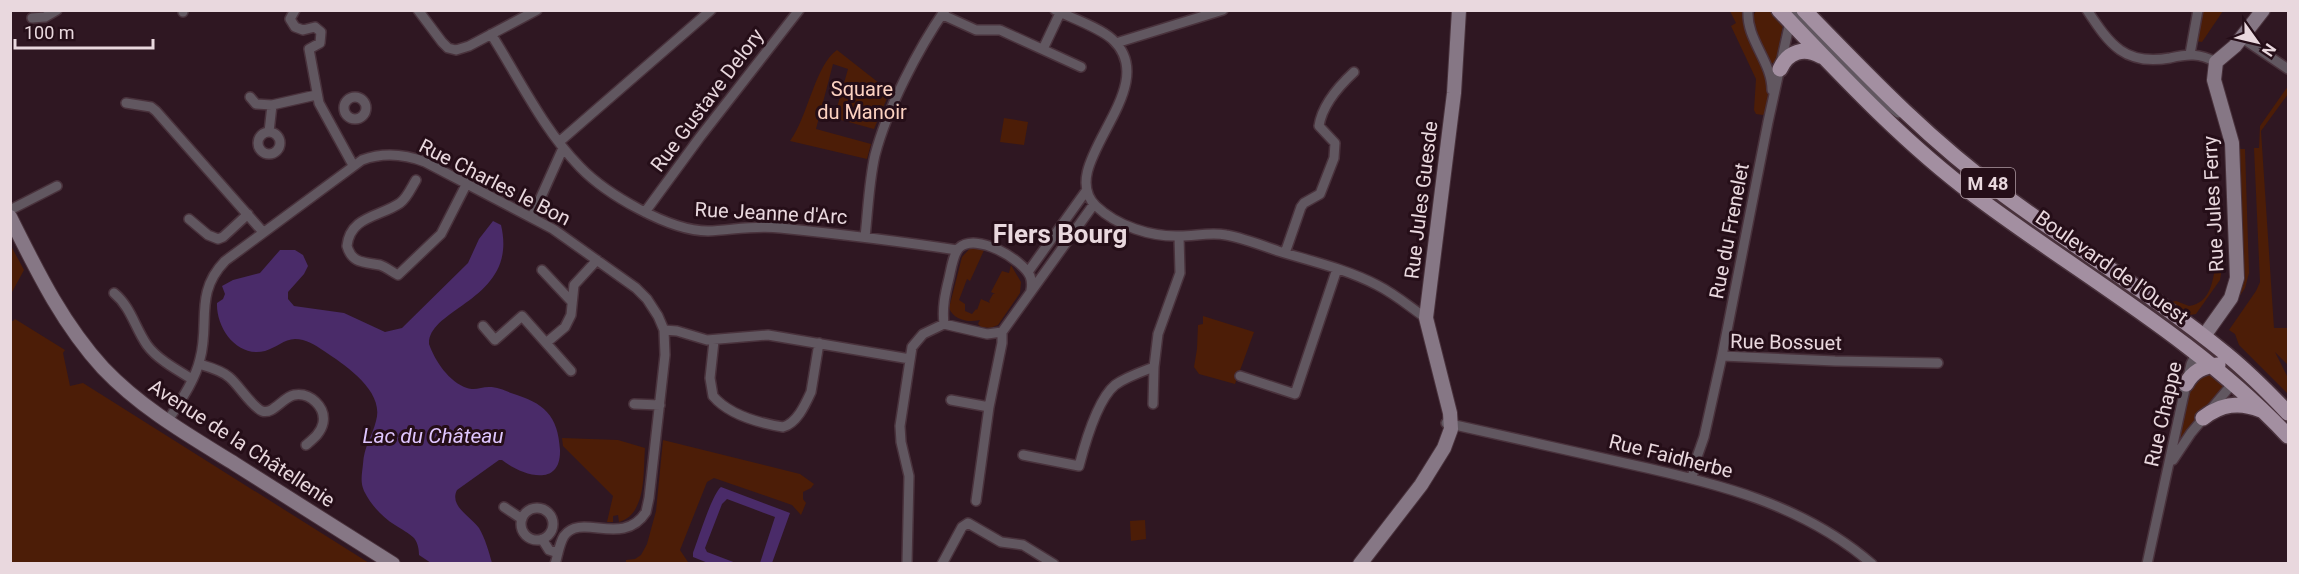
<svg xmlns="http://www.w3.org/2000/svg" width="2299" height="574" font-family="Roboto,sans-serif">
	<rect width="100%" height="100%" fill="#2f1722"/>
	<path fill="#4c1d07" d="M1769,10l14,15 -7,36 -2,2h-6c-8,-16 -23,-36 -12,-52z
		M1730,11h13l2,18 21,46 3,11 -3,26 -3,3 -7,-1 -2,-4 2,-31 -25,-53 5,-3z
		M2200,11h23l-21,31 -7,-1z
		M837,50l42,33 9,13 -14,33 -40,-11 14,-49 -15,-5 -17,65 55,15 -4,15 -77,-18c18,-24 25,-76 47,-91z
		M2288,86v8l-27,37 13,197h14v37l-13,-13 13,26v16l-49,-49 -4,-11 -6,-4 27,-39 4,-9 -6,-134h5l1,-22z
		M1004,118l24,4 -4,23 -24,-3z
		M2237,149h8l4,124 -4,15 -22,33 -2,-1 18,-26 2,-7z
		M10,244l14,26 -13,24h-1z
		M973,245l12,3 -15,33 -3,-2 -8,21 6,4v7l7,3 4,-5 1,1 4,-11 9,4 -1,-2 4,-7h2l-4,-2 11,-21 7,2 2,-8 10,17 -1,11 -22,32 -8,3 -9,-1 -3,-3 2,-4c-12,3 -26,0 -31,-12l13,-51z
		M2223,261l-3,19 -24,34 -6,1 -19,-13 5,-1 13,5c22,-3 24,-26 27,-44z
		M1203,316l51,16 -19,52 -36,-10 -5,-7 3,-18 1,-24 5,-1z
		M15,319l50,31 -2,3 7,33 13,-3 286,180h-358l-1,-243 3,1z
		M2207,372l19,14 -51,60 14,-60z
		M562,438l56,2 27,8c-2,24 2,66 -26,74l-1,-7 -5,1v6h-6l6,-26 -50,-50z
		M663,440l137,34 14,10 -3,4 -8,4v7l3,4 -5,12 -9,-10 -78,-27 -7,4 -27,68 8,12 5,1h-67v-3l9,-1 6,-4 6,-11 9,-33z
		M1145,520l1,19 -15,2 -1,-20z"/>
	<path fill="#4a2b69" d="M493,221l8,4c18,75 -73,82 -72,119 6,17 20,38 38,44 8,3 14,-1 22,-1 8,0 15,3 22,6 33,10 47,22 49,57 1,39 -39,25 -58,10h-3l-42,30c-8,16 13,26 22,38 6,10 10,24 13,35h-61l-12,-8c0,-5 -1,-12 -5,-17 -5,-5 -13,-9 -19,-13 -13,-8 -24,-20 -31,-34 -4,-9 -2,-17 -1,-27 1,-18 9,-27 13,-43 9,-30 -31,-56 -52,-70 -9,-6 -18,-12 -29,-12 -11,0 -19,9 -30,12 -28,7 -49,-23 -48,-48l6,-4 2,-5 -3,-8 11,-6 27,-7 20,-23h15l8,5 5,11 -4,8 -16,18v7l6,7 50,7 41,19 17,-4 66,-65 11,-24z
		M721,487l69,26 -18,50h-12l15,-46 -48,-18 -5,5 -17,44 2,4 29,11h-28l-15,-6v-4c5,-13 19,-59 28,-66z"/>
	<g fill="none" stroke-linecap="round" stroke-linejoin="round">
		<defs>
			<path id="street" d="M295,10l-5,9 5,8 8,3 12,-3 6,5 -1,11 -11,6 10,54 34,62
				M418,10l24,32 6,6 8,2 13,-4 68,-36
				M1055,10c17,8 45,18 57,29 54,49 -59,126 -16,167 21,20 55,31 84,30 15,0 31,-4 46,-1 17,3 35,10 52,16 33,10 68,18 99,34 18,9 33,22 49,33
				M1748,10c-2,30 24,51 24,80
				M1790,10l86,86 22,17
				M2087,10c23,35 38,56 83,48 18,-4 29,-5 46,4
				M183,12v-2
				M943,15l33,15h24l81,37
				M32,18l13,-1 12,-7
				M491,34c28,44 52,95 89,133 26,27 89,64 128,64 24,-1 48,-6 72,-3 59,6 118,13 177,22
				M2242,38l46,31
				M1116,43l107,-33
				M1043,49l17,-36
				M2190,54l8,-44
				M250,97l6,7 16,1
				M344 108a11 11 0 1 1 22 0a11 11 0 1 1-22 0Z
				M126,103l25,4 5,4 107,121
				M269,132l3,-27 44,-10
				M258 143a11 11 0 1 1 22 0a11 11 0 1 1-22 0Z
				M559,142l152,-132
				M416,180c-5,8 -9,18 -16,23 -20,14 -50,13 -53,43 5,18 18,16 33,19 6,2 12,7 18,10l43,-41 26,-51
				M10,210l47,-24
				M645,212l55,-75 99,-127
				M532,217l31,-69
				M189,219l19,16 10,4 5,-2 25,-23
				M865,237c3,-27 4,-56 10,-82 12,-46 43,-106 70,-145
				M1285,253l16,-46 3,-4 16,-9 14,-36 1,-15 -16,-17c3,-21 21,-41 35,-54
				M542,270l30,32
				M1028,272l58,-81
				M114,293c17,14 21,35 33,52 10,14 30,25 45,34
				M944,324c-2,-16 1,-30 5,-46 2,-8 4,-24 10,-30 17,-16 63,11 71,28 2,5 2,9 1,14
				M483,326l12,14 27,-24 49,55
				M664,330l13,1 30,9 61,-5 142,24
				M1002,332l92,-128
				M714,341l-4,37 3,18c16,19 46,27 70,31 14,-4 22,-22 28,-35l8,-49
				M546,343l19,-16 6,-12 3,-30 23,-25
				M1722,356l46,-234 22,-100
				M199,364c10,3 22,6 30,13 10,8 22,29 33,34 11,4 21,-14 32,-16 16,-3 32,12 29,28 -2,10 -10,16 -17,22
				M1240,376l55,18 42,-125
				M951,400l38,7 13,-64v-11
				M634,404l26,1
				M1153,404l1,-37 4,-33 22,-61 -1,-37
				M167,422c12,-19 28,-41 33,-63 10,-36 -6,-66 25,-98l137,-101c22,-8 42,-6 63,2l128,67 83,59 11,11 11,17 6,14 1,25 -16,143 -3,14c-23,36 -65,0 -82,24 -5,8 -6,19 -9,28
				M1446,423c61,14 122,27 183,41 87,19 174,40 243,100
				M1023,455l56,11c6,-23 18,-66 36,-81 11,-8 26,-13 39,-18
				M2173,460l18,-27 42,-50
				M1692,478l5,-21 7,-20 18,-81 113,5 103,2
				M976,501l13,-94
				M504,507l18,12
				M521 524a16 16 0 1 1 32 0a16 16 0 1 1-32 0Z
				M542,539l7,11 9,3
				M907,564l2,-88 -8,-34 -1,-16 12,-79 11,-13 21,-10 43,10 15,-2
				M942,564l20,-37 6,-4 33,19 22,3 31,19
				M2147,564l36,-166 8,-34 5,-10"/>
			<path id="secondary" d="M10,217c27,54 52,106 93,151 38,40 85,67 132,96 52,33 105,66 158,100
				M2204,336l27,-38 6,-20 -5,-135 -18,-63 2,-18 19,-16 28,-36
				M1360,564l61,-79 23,-37 7,-19 -1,-16 -24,-95 28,-225 5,-83"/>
			<path id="primary" d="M1779,10c62,65 123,131 195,185 105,79 224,145 314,241
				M1804,10c65,67 125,130 200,185 73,54 151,101 222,159 22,18 42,38 62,59
				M1780,69c8,-18 24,-22 41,-13
				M2186,384c7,-13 17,-18 32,-19
				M2203,418c18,-14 36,-17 58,-8"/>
		</defs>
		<use href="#street" stroke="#49323c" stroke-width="12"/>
		<use href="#secondary" stroke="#49323c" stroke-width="16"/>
		<use href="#primary" stroke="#49323c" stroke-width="18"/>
		<use href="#street" stroke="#615760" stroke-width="9"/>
		<use href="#secondary" stroke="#867785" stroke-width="14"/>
		<use href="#primary" stroke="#a38fa1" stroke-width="15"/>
	</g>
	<g text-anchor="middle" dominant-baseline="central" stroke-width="6" stroke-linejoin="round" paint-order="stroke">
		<rect fill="#250e18" stroke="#ae9ba3" stroke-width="1.5" x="1961" y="168" width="54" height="30" rx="4.5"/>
		<g font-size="18" font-weight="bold" fill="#e9d8de">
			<text x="1988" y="183">M 48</text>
		</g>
		<g font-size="20" fill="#fdd2c1" stroke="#250e18">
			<text x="862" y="89">Square<tspan x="862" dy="23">du Manoir</tspan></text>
		</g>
		<g font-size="20" fill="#e9d8de" stroke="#250e18">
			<text transform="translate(707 100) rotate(-53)">Rue Gustave Delory</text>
			<text transform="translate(495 182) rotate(27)">Rue Charles le Bon</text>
			<text transform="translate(1421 200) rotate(-83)">Rue Jules Guesde</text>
			<text transform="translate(2213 204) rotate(-93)">Rue Jules Ferry</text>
			<text transform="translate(771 213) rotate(3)">Rue Jeanne d'Arc</text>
			<text transform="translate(1729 231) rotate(-79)">Rue du Frenelet</text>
			<text transform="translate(2112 267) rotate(35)">Boulevard de l'Ouest</text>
			<text transform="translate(1786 342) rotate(1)">Rue Bossuet</text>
			<text transform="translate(2163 414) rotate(-77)">Rue Chappe</text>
			<text transform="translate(242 443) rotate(33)">Avenue de la Châtellenie</text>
			<text transform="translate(1671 456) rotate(14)">Rue Faidherbe</text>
		</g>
		<g font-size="21" font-style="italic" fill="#dfc6ff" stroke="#250e18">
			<text x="433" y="436">Lac du Château</text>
		</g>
		<g font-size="26" font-weight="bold" fill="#e9d8de" stroke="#250e18">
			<text x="1060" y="234">Flers Bourg</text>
		</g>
	</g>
	<rect width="2299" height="574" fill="none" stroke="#e9d8de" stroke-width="24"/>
	<g transform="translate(2257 42) rotate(124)" stroke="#250e18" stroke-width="4.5" paint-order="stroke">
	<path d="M0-4.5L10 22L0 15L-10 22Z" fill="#e9d8de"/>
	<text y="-9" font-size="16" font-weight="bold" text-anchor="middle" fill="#e9d8de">N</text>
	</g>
	<path d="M15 39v9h138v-9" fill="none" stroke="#e9d8de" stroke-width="3"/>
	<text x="24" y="39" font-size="18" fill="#e9d8de" stroke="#250e18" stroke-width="4.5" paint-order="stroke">100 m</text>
</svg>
